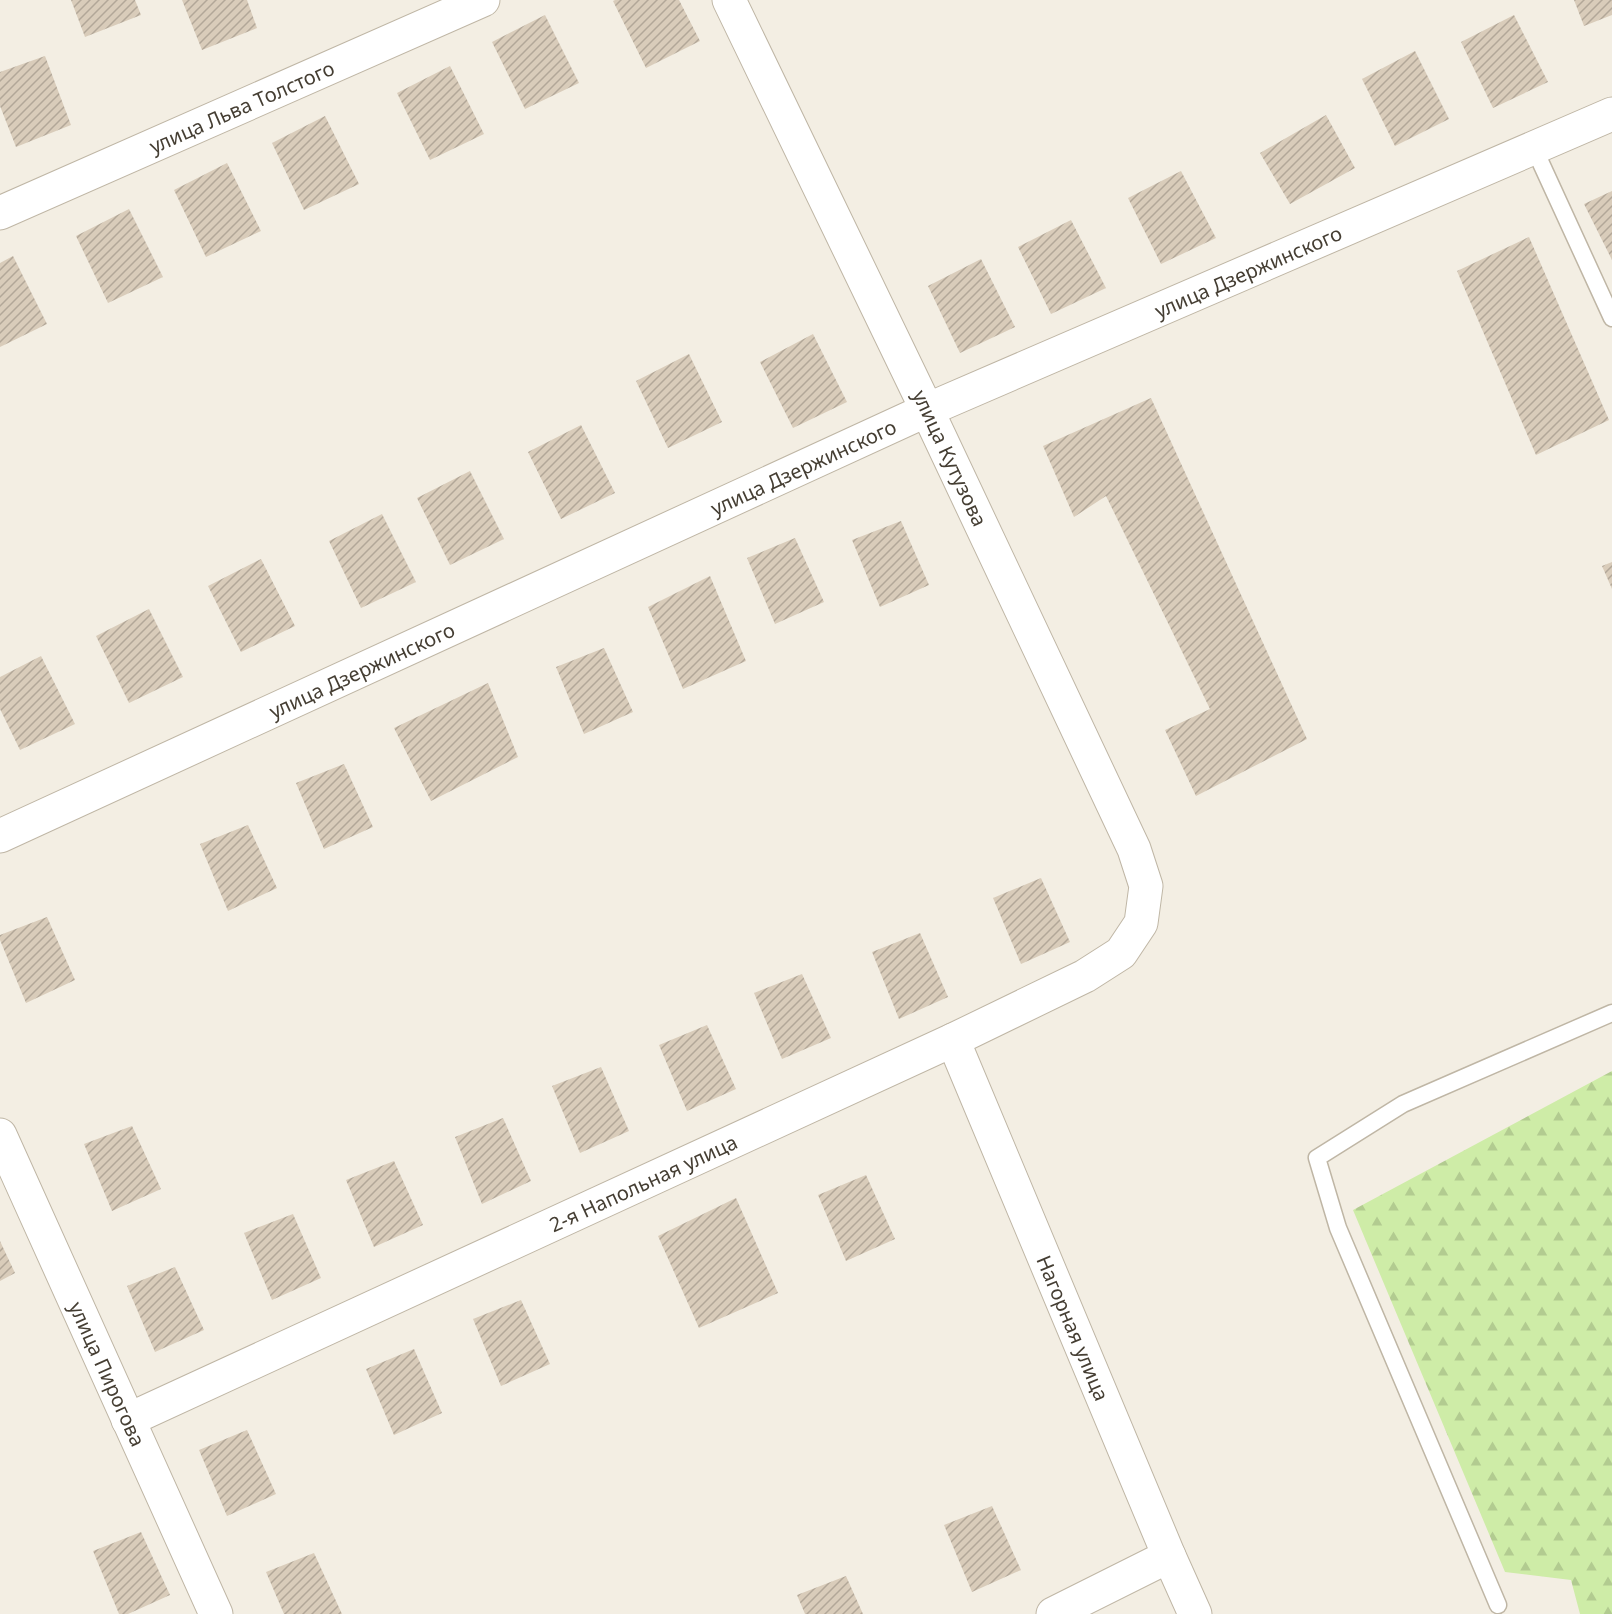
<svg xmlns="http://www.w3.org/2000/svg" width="1612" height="1614" font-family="'Noto Sans',sans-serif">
	<defs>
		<pattern id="forest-firs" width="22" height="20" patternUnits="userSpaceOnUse" patternTransform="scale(1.5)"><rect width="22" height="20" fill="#ceeca7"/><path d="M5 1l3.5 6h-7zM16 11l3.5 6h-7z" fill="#b2cb90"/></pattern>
		<pattern id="building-hatch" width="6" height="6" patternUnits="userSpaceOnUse" patternTransform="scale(1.5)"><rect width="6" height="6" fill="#d9ccba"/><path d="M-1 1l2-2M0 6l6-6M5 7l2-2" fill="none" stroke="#b2a798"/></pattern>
	</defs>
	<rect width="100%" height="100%" fill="#f3eee3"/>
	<path fill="url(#forest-firs)" d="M1612,1071v543h-32l-9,-34 -66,-8 -152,-362z"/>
	<path fill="url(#building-hatch)" d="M71,0h64l6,15 -56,22z
		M182,0h65l10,28 -55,22z
		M615,0h64l21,41 -54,27 -33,-67z
		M1574,0h38v15l-28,11z
		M545,15l34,68 -54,26 -33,-67z
		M1514,15l34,67 -55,26 -32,-66z
		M1415,51l34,68 -54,27 -33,-67z
		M45,56l26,69 -55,22 -16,-41v-34z
		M450,66l34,68 -54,26 -33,-67z
		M1326,115l29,53 -65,36 -30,-51z
		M325,116l34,68 -55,26 -32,-67z
		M227,163l34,68 -55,26 -32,-67z
		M1181,171l35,67 -55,26 -33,-66z
		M1612,191v69l-28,-56z
		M129,209l34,68 -55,26 -32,-67z
		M1071,220l35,68 -55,26 -33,-67z
		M1529,237l80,183 -73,35 -79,-184z
		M13,256l34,68 -47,23v-84z
		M981,259l34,68 -55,26 -32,-67z
		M813,334l34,68 -54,26 -33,-66z
		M689,354l33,68 -54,26 -32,-67z
		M1151,398l156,341 -111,57 -31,-66 45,-21 -104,-213 -32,21 -31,-71z
		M581,425l34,68 -54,26 -33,-67z
		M470,471l34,68 -54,26 -33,-67z
		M382,514l34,68 -55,26 -32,-67z
		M901,521l28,64 -49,22 -28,-67z
		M795,538l29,64 -49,22 -28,-66z
		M261,559l34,67 -54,26 -33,-66z
		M1612,562v27l-10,-23z
		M710,576l36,85 -63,28 -35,-82z
		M149,609l34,68 -54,26 -33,-67z
		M604,648l29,64 -49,22 -28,-67z
		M41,656l34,68 -55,26 -20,-41v-32z
		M488,683l30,74 -87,44 -37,-73z
		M344,764l29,63 -49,22 -28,-66z
		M248,825l29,63 -49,23 -28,-67z
		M1041,878l29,64 -49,22 -28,-66z
		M47,917l28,63 -49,23 -26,-63v-5z
		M920,933l28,64 -49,22 -27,-67z
		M802,974l29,64 -49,21 -28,-66z
		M707,1025l29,64 -49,22 -28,-66z
		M601,1067l28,64 -49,22 -28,-67z
		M503,1118l28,63 -49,23 -27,-67z
		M132,1126l29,63 -49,22 -28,-67z
		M394,1161l29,64 -49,22 -28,-67z
		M866,1175l29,64 -49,22 -28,-66z
		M736,1198l42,95 -79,35 -41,-92z
		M293,1214l28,64 -49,22 -28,-67z
		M0,1241l15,32 -15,8z
		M175,1267l29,63 -49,22 -28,-66z
		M521,1300l29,64 -49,22 -28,-67z
		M414,1349l28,64 -48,22 -28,-66z
		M247,1430l29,64 -49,22 -28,-66z
		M992,1506l29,64 -49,22 -28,-67z
		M141,1532l29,63 -42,19h-9l-26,-63z
		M314,1553l28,61h-58l-18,-42z
		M846,1576l17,38h-58l-8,-19z"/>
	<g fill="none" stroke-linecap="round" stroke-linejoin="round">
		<defs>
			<path id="service" d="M1534,148l78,170
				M1498,1605l-160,-377 -21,-70 86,-54 209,-91"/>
			<g id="minor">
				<path id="s1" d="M0,213l483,-213"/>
				<path id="s2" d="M0,836l927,-426 685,-296"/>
				<path id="s3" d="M953,1040l216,516 26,58"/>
				<path id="s4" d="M128,1420l825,-380 132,-64 36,-23 20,-30 5,-37 -12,-37 -207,-439 -198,-410"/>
				<path d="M1053,1614l116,-58"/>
			</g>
			<g id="tertiary">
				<path id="s5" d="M0,1135l216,479"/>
			</g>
		</defs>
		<use href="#service" stroke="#bfb6a5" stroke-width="19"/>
		<use href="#minor" stroke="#bfb6a5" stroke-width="35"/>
		<use href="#tertiary" stroke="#bfb6a5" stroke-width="35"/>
		<use href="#service" stroke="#fff" stroke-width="16"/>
		<use href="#minor" stroke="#fff" stroke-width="33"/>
		<use href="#tertiary" stroke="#fff" stroke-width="33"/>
	</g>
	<g text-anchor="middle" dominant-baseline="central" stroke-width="6" stroke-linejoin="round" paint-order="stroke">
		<g font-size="20" fill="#453e33" stroke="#fff">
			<text stroke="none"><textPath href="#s1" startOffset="264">улица Льва Толстого</textPath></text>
			<text stroke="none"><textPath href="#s2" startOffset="1370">улица Дзержинского</textPath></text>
			<text transform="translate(950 458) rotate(65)">улица Кутузова</text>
			<text stroke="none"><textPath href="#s2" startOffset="884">улица Дзержинского</textPath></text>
			<text stroke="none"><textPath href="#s2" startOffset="398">улица Дзержинского</textPath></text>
			<text stroke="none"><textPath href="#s4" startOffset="567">2-я Напольная улица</textPath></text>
			<text stroke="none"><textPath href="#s3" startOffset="312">Нагорная улица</textPath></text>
			<text stroke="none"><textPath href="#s5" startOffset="262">улица Пирогова</textPath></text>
		</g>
	</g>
</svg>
